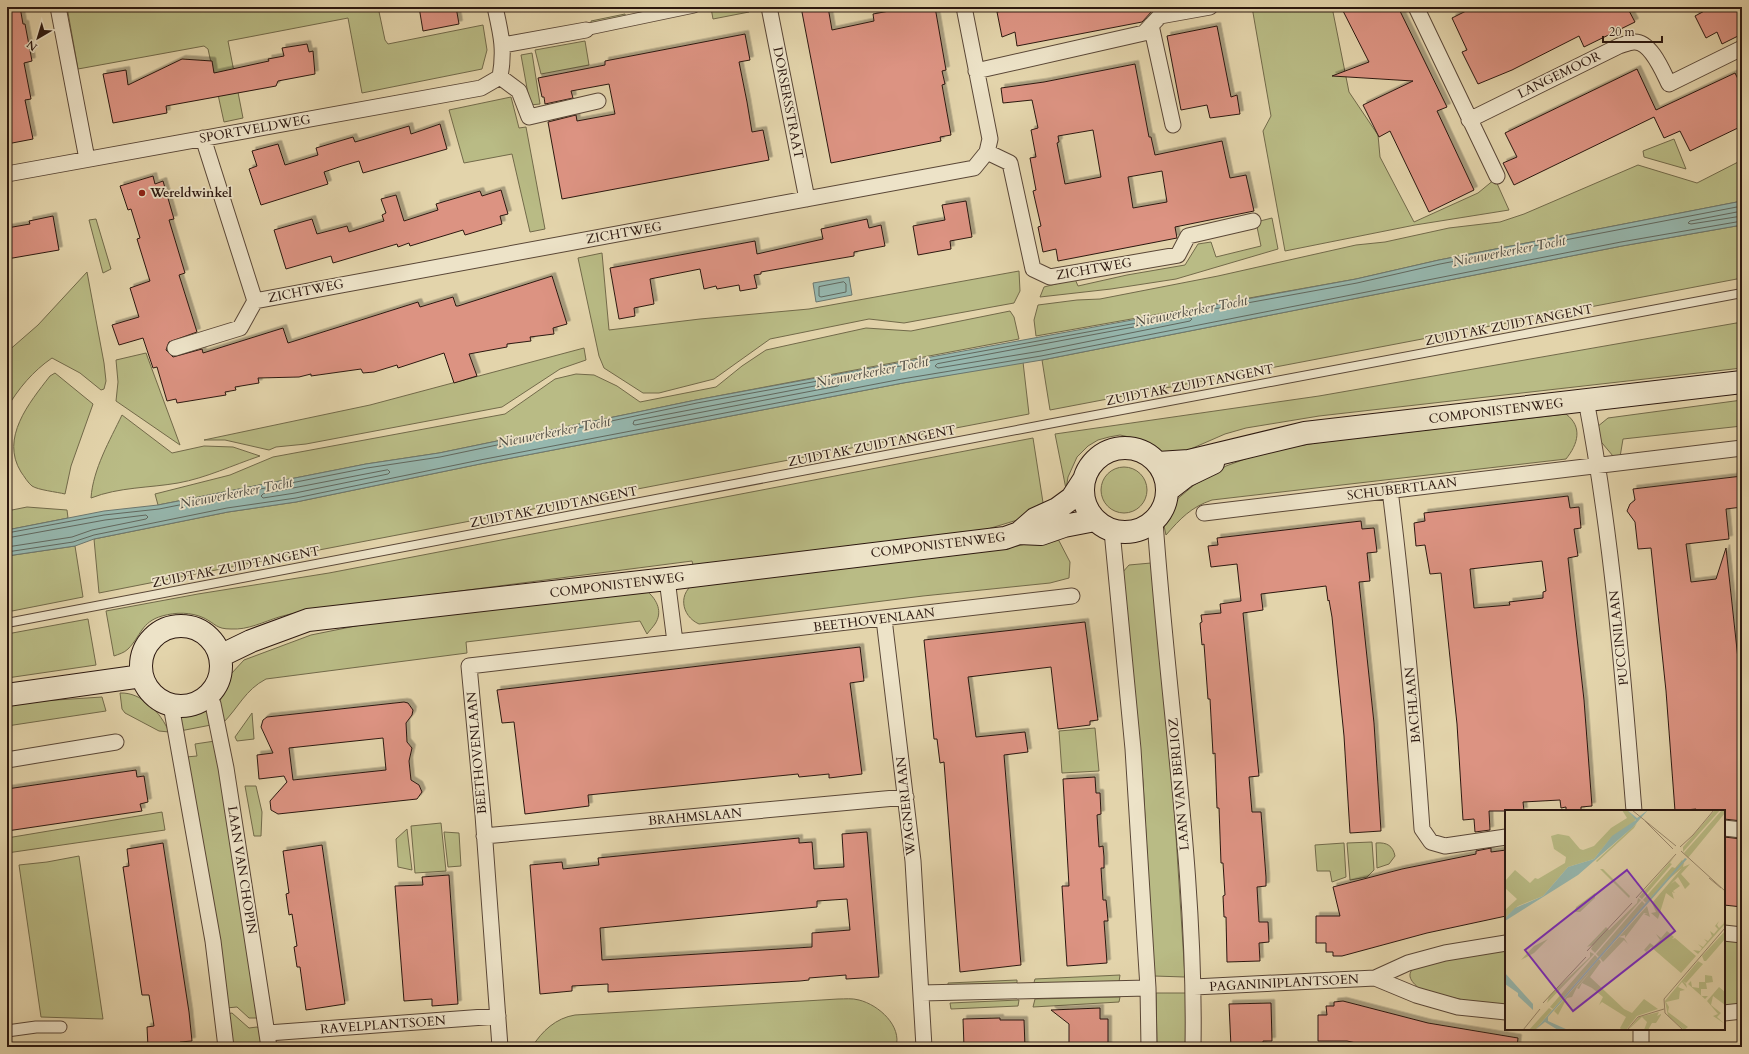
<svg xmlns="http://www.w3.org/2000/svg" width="1749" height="1054" font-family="Cardo,serif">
	<defs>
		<filter id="shadow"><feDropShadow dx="3.5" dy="-3.5" stdDeviation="0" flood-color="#0004"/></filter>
	</defs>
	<rect width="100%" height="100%" fill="#e3d4ab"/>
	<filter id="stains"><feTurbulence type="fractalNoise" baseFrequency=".005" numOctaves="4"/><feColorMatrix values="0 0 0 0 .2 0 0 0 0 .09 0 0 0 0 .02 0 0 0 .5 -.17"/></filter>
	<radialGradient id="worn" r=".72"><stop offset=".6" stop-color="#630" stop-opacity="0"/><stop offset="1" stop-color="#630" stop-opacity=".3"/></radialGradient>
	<path fill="#b9bb85" stroke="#726a4a" d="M67,7h311l7,33 3,4 95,-19 4,25 -5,19 -120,24 -14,-75 -120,23 15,77 -19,4 -16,-73 -4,-3 -126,23z
		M716,7h32l1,5 -36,7 -2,-11z
		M1252,7h80l17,85 29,43 2,22 34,65 64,-29 17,-14 14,31 -94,15 -130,26 -22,-120 8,-15z
		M625,14l2,9 -35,7 -1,-9z
		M585,41l4,24 -48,9 -6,-24z
		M532,53l8,51 -10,1 -9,-50z
		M511,97l8,31 7,-1 19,102 -15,3 -18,-78 -48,9 -15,-53z
		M1674,139l12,30 -42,-12 -1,-6z
		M1742,160v41l-303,59 -83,19 -320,57 -2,-16 4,-15 39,-5 23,-1 118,-23 138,-31 29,-3 64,-14 51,-6 24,-8 114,-49 59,18z
		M1272,218l6,31 -102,30 -65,10 -71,8 4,-10 31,-8 3,7 49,-11 58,-10 13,-21 13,-2 5,15 45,-11 -5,-24z
		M96,219l15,50 -8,4 -14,-53z
		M1742,225v53l-692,132 -8,-50 580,-114z
		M602,253l7,77 91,-11 109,-10 210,-38 1,20 -6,12 -110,20 -35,-4 -99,20 -56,40 -55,14h-16l-39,-25 -5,-12 -21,-98z
		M87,272l17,91 2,18 -2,8 -3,1 -21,-17 -28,-15c-19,13 -34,31 -45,50v-56l31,-27z
		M1010,311l4,6 5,22 -323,61 -257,53 -73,11 -208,41 -3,-11 75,-19 43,-18 232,-43 50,-35 21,-5 18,1 23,11 23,16 76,-15 26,-21 24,-16 100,-22 45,3z
		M1742,322v46l-423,48 -73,12 -21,6 -39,17 -25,2 -18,-13 -23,-5 -11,2 -11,3 -10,6 -11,11 -9,20 -2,12 -11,-55 264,-38z
		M584,348l2,12 -26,9 -58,38 -196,37 -30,3 -7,3 -44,-10h-21l166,-35z
		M146,353l34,92 -64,-44 2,-19 -2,-22z
		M1023,362l6,52 -757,145 -173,34 -5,-54 134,-27 68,-10 184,-38 423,-81z
		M55,373l38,31 -22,62 -6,28c-8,-2 -27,-4 -33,-8 -4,-3 -8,-10 -11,-14 -21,-34 8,-69 29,-96z
		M1742,400v26l-119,13 -3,18 -7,-1 -16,-19v-10l11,-9z
		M1566,414c17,13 12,30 0,45l-354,41c-21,7 -32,19 -46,35l-2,-9 6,-10 5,-15 19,-16 32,-19 41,-15 55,-9z
		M122,415l50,38 32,-7 29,1 27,9c-27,9 -54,22 -82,27 -29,5 -59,4 -87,15 2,-29 19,-58 31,-83z
		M1033,438l11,71 -10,6 -53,16 -38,25 61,-7 53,-12 13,25 -1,16 -19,5 -127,13 -224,28c-18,-8 -22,-32 -2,-42l-5,-21 -371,48c-14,2 -29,4 -42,8 -16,5 -31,13 -48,12 -15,0 -15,-5 -27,-11 -13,-6 -28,-6 -42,-2 -21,6 -21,20 -34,33 -4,4 -9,5 -14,7l-8,-45 92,-17 131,-21z
		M1101 490a23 23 0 1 1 46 0a23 23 0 1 1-46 0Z
		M27,507l40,3 1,8 -61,12v-19z
		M75,546l8,51 -76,15v-56z
		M1151,563l3,4 20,238 11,172 -31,-1 -11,-194 -21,-209 7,-8z
		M648,592c9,8 15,20 7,32 -2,3 -5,6 -8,10l-7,-13 -174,21 1,11 -201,26c-21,11 -27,28 -43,44l-4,-24 9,-14 3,-11 13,-14 67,-25 89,-18z
		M88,619l8,46 -89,13v-44z
		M120,693c22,-1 41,20 49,39l-10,-1 -34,-18 -3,-4z
		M102,697l4,14 -99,15v-20l19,-4z
		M207,709l4,16 -31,6 -2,-14 18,-2z
		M252,713l2,26 -17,2 -2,-4z
		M1095,728l4,43 -37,2 -3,-42z
		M215,741l44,277h-10l-12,-11 -11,1 -40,-251 11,-1 -2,-12z
		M245,786h11l6,26 -1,24h-7z
		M162,812l3,18 -158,23v-15z
		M441,823l5,48 -31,2 -4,-47z
		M407,829l5,41 -14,-3 -2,-28z
		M444,832l15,1 2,33 -13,1z
		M1372,842l2,28 -7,7 -17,3 -3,-37z
		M1344,843l2,34 -14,5 -2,-11h-13l-2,-26z
		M1376,843c11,-1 17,3 19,13l-6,8 -12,4z
		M79,856l24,163 -62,-2 -22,-152 28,-3z
		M1724,938l18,2v66l-18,2z
		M1506,948v59l-20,-2 -63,-14c-6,-4 -19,-14 -10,-22 10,-8 77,-17 93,-21z
		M1120,975l-1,7 -86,4 2,-7z
		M1017,980v6l-69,2v-5z
		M1156,993h30v54h-29z
		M1120,997l-1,5 -86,5 2,-8z
		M838,999c7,0 14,-1 21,1 20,5 43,26 37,47h-364c10,-16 24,-29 43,-32z
		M1019,1000l-1,6 -67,3 -1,-6z
		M232,1013l17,15 8,-1 3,2 1,18h-31l-3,-33z"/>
	<path fill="#96b7ae" stroke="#6c776f" d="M1742,201v24l-120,21 -580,114 -139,23 -423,81 -184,38 -68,10 -134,27 -19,7 -68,10v-26l97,-19 54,-6 208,-41 73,-11 257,-53 660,-121 83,-19z
		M849,277l3,18 -36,7 -3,-19z"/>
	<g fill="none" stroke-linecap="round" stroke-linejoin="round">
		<path stroke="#61685f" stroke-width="1" d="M1742,211l-52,10 -2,2 3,1 51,-8
			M844,282l2,2v8l-25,5 -2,-1v-9z
			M1189,317l3,2 -2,2 -149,30 -103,17 -3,-2 2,-2z
			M837,382l3,2 -2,2 -203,39 -2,-1 1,-3z
			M388,470l2,2 -2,2 -93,19 -32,5 -2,-2 2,-2z
			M7,533l97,-18 55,-6 208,-41 73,-11 257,-54 660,-120 83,-19 302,-58
			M7,538l98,-18 41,-5 2,2 -2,2 -54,11 -20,7 -65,10
			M7,552l66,-10 21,-7 133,-27 69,-10 184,-38 422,-81 139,-23 580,-114 121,-21"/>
	</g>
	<path fill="#dc9382" stroke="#2c1810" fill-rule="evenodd" filter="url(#shadow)" d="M7,7h13l3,17h2l7,37 -8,2 7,36 -6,1 8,39 -26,5z
		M419,7h37l3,17 -36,7z
		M801,7h27l4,23 42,-9 -1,-7 38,-7h24l11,63 -4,1 3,13 -3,1 9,50 -11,2 1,4 -110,22z
		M1013,7h146l-6,3 -11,12 -125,24 -2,-14 -13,5 -5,-25 17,-3z
		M1341,7h57l49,100 -10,4 37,79 -45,22 -39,-81 -11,6 -16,-32 50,-24 -81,-5 37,-14z
		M1474,7h153l8,15 -51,25 -5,-11 -67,34 -34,14 -16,-32 5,-2 -15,-32z
		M1712,7h30v27l-20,10 -5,-12 -11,6 -11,-22z
		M1217,26l14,71 6,-2 3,19 -30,4 -3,-13 -26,5 -14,-74z
		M745,34l5,26 -11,2 8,40 5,30 11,-2 6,30 -207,39 -14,-77 28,-7 1,6 38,-7 -6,-30 -38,7 2,7 -28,6 -1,-7h-2l-4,-19 67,-13v-4z
		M307,44l2,8 4,-1 2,23 -37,7 -2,5 -110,20 1,7 -54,10 -10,-49 23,-4 2,15 54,-26 30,2 2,12 55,-12 -1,-2 16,-3 -2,-8z
		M1135,64l14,73h2l4,18 67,-14 8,37 16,-3 8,36 -79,16 2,11 -119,23 -2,-12 -13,3 -5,-25 3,-1 -8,-35 3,-1 -6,-32 6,-1 -5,-27 7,-2 -6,-28 -29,3 -2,-15 43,-6zM1093,130l8,47 -36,7 -8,-41 2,-1 -1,-6zM1162,171l5,31 -34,6 -5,-31z
		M1637,69l19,41 79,-37 7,14v39l-52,25 -10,-20 -16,7 -10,-21 -140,68 -11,-22 14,-6 -12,-24z
		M440,124l7,25 -84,24 -4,-12 -17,5 -18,6 4,12 -67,21 -12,-36 8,-3 -5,-15 26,-7 7,21 33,-10 -2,-7 37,-11 2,5 54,-16 2,8z
		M153,176l2,8 8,-3 11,38 -5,1 16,53 -6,2 18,57 -28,10 -3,8 7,7 29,-8 1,4 80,-25 5,15 130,-41 2,5 33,-10 3,9h2l94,-30 15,48 -14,4 1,6 -24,3 1,4 -24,3v3l-38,7 8,22 -23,7 -10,-30 -46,15 -1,-3 -23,7 -11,1 -2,-4 -50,7v-2l-12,3 -41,1 1,5 -24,4 1,3 -11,2 1,3 -49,8 -1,-4 -9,2 -10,-34 -4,1 -10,-30 -24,7 -7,-20 27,-8 -9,-29 20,-7 -13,-42 3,-1 -9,-29 -3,1 -8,-24z
		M501,190l7,24 -8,2 2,8 -37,11 -2,-5 -53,16 -1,-3 -11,4 -1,-3 -64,19 -2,-7 -45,13 -12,-39 38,-11 5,15 30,-8 2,6 35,-11 -2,-6 4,-2 -5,-14 15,-4 8,26 34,-11 -2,-6 10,-3 34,-10 2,5z
		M966,201l6,36 -22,4 1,8 -33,6 -5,-29 32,-6 -3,-15z
		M53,216l6,34 -52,9v-31l23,-4 -1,-3z
		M867,219l2,9 12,-3 4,21 -31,6v4l-93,16v2l-7,1 3,13 -17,3 -1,-6 -22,4 -1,-3 -12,3 -4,-20 -50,10 4,25 -20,4 1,8 -16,3 -9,-51 145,-27 2,13 66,-15 -2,-10z
		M1742,476v31l-16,2 3,30 -43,5 5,38 25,-3 10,-31 16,148v125l-18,-2v-8h-28v-2l-21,2 -9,-120 -15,-143 -13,1 -3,-27 -8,-11 3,-7 5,-4 -2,-11z
		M1568,496l2,12 9,-1 2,21 -7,1 4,27 -10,2 16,142 8,106 -11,1v4h-15v-4l-5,1 -1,-8 -37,2 1,9h-35l1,19 -15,2 -1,-13 -11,1 -6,-96 -16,-151 -11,1 -5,-29 -9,1 -2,-23 11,-2 -1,-8zM1542,561l4,30 -3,1v6l-34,4 1,3 -36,3 -4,-39z
		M1361,521l1,8 12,-1 3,24 -10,1 3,28 -11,1 15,141 7,108 -31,2 -6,-97 -12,-119 -3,-17 -1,1 -2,-15 -65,8 2,16 -20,3 16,163 -10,1 3,35h9l5,65v9l-9,1 2,35h9l1,20 -10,1 1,18 -33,1 -1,-45h-2l-1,-21 2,-1 -2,-32h-2l-2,-55h-2l-2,-55 -2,1 -3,-55h-2l-4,-55 -2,1 -2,-22 2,-1 -1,-7 20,-2 -1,-9 21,-3 -4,-37 -26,3 -3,-21 10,-1 -1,-7z
		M1085,622l13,98 -8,1v4l-32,4 -7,-62 -83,10 8,60 49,-5 3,20 -24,3 17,210 -61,7 -16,-210 -4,1 -3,-24h-3l-10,-99z
		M860,647l4,34 -14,2 12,91 -33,4v-4l-30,3 -1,-3 -210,21 1,11 -64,8 -11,-92 -12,1 -5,-33z
		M404,702l4,1 5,7 -1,5 -6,8 1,19 5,6 -3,13 2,19 8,5 3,7 -5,7 -139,15 -7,-4 -1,-9 17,-19 -3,-6 -25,3 -2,-24 16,-2 -12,-26 2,-7 4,-3zM383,738l3,32 -93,10 -4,-32z
		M136,770l1,7 7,-1 4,26 -8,2 2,7 -135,20v-42z
		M1095,777l1,16h4l1,21 -4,1 2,32 4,-1 1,11v11h-3l2,32h3l1,10 1,11h-4l3,42 -40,3 -5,-80h7l-6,-107z
		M867,832l12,145 -33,2v-4l-37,3v2l-9,1 -192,11v-8l-36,2v5l-32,3 -10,-129 32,-3 1,7 36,-4 -1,-7 201,-20v5l13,-1 2,27 30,-2 -2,-33zM847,899l3,31 -38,3v14l-210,13 -2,-32 217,-21v-6z
		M1724,837l18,2v68l-18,-2z
		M163,843l26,169 3,29 -12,1v5h-32l-1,-20 7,-1 -5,-31h-7l-19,-128 6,-1 -2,-17z
		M322,845l23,159 -39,6 -6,-43h-3l-3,-20 3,-1 -5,-32 -3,1 -3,-21 3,-1 -6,-42z
		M1491,848v4l15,-2v66l-79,17 -85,23h-9v-4h-7v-9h-10v-27h24l-7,-29 69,-18 69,-14 5,-1v-3z
		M449,875l9,129 -26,2v-7l-28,2 -9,-115 28,-1 -1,-8z
		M1343,1001l85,22 90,15 -1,9h-143l-27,-6h-29v-26h9l-1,-9h8v-4z
		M1271,1003l1,38h-9v6h-32l-2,-43z
		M1100,1008v11h8v28h-39v-23l-18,-14z
		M1000,1018v2h24l1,27h-61l-1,-28z"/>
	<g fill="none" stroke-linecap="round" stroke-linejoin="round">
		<defs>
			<path id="service" d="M7,623l1041,-199 694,-131"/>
			<path id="pedestrian" d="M589,29l105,-22
				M7,1031l29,-4h25"/>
			<path id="minor" d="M58,7l29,152
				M769,7l38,192
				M964,7l26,132 -3,13
				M1416,7l81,169
				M1151,25l22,100
				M503,45l83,-15
				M976,71l168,-38 16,-17 50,-9
				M500,77l19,14 10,26 69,-16
				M1469,120l150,-74c4,-1 10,-4 15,-4 17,-1 29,30 35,42l73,-36
				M203,138l52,163 719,-133 13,-16 23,11 23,106 17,8 128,-22 10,-19 65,-15
				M7,174l474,-86 19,-11c5,-28 1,-43 -5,-70
				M175,348l65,-20 15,-27
				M1586,400c26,136 37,274 48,411
				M1390,490c14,112 24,225 32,339l9,13 14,4 61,-9
				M1204,513l538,-65
				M1155,521c12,176 41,350 38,526
				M1112,531l21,218 15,239 1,59
				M667,579l8,63
				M884,619l29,242 11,186
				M203,700l10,4 13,64 43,279
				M171,705l42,236 13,106
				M7,760l109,-18
				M1724,828l18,2
				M484,836l422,-39
				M1724,933l18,2
				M1375,978l41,17 42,12 48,5
				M1194,987l181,-9 33,-15 37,-10 61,-10
				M921,993l227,-5
				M1724,1013l18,-2
				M1641,1029v18
				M268,1033l230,-17
				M500,1047l-17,-232 -14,-149 603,-70"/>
			<path id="secondary" d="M1083 490a42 42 0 1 1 84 0a42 42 0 1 1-84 0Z
				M1158,463l31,-2 116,-28 437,-51
				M1168,490l18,-14 27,-13
				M1019,533l16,-14 22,-10 15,-11 11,-17
				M141 666a40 40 0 1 1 80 0a40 40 0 1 1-80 0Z
				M220,656l31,-15 57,-21 359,-41 338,-41 14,-5 22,1 23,-8 31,-6
				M7,695l135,-19"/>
		</defs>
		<use href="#service" stroke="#5a4737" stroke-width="10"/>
		<use href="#pedestrian" stroke="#5a4737" stroke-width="13"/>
		<use href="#minor" stroke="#5a4737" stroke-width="17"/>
		<use href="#secondary" stroke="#2c1810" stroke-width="24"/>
		<use href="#service" stroke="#ede3c8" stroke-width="8"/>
		<use href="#pedestrian" stroke="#ede3c8" stroke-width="11"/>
		<use href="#minor" stroke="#ede3c8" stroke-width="15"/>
		<use href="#secondary" stroke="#ede3c8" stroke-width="22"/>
	</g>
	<circle fill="#8f2418" stroke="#ede3c8" stroke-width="1.5" cx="142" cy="193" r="4"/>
	<g text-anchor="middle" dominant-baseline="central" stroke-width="3.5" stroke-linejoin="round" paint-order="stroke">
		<g font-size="13" fill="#2c1810" stroke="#ede3c8">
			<text transform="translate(1559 75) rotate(-26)">LANGEMOOR</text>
			<text transform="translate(788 103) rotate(79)">DORSERSSTRAAT</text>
			<text transform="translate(255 129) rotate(-10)">SPORTVELDWEG</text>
			<text transform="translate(624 233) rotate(-10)">ZICHTWEG</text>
			<text transform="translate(1094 269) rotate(-10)">ZICHTWEG</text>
			<text transform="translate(306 291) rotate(-11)">ZICHTWEG</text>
			<text transform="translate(1509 325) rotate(-11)">ZUIDTAK ZUIDTANGENT</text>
			<text transform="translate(1190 385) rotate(-11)">ZUIDTAK ZUIDTANGENT</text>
			<text transform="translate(1496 411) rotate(-7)">COMPONISTENWEG</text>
			<text transform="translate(872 446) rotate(-11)">ZUIDTAK ZUIDTANGENT</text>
			<text transform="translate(1402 489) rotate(-7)">SCHUBERTLAAN</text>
			<text transform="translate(554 507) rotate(-11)">ZUIDTAK ZUIDTANGENT</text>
			<text transform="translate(938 545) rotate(-7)">COMPONISTENWEG</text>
			<text transform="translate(236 567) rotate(-11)">ZUIDTAK ZUIDTANGENT</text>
			<text transform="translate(617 585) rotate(-7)">COMPONISTENWEG</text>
			<text transform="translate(874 620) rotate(-7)">BEETHOVENLAAN</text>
			<text transform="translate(1619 638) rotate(-96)">PUCCINILAAN</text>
			<text transform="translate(1413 705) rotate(-95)">BACHLAAN</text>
			<text transform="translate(477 753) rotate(-95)">BEETHOVENLAAN</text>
			<text transform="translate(1179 784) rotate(-95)">LAAN VAN BERLIOZ</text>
			<text transform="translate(906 806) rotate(-96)">WAGNERLAAN</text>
			<text transform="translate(695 817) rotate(-5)">BRAHMSLAAN</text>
			<text transform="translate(242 870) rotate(81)">LAAN VAN CHOPIN</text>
			<text transform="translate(1284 983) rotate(-3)">PAGANINIPLANTSOEN</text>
			<text transform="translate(383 1025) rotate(-4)">RAVELPLANTSOEN</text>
		</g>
		<g font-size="13" font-weight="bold" fill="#2c1810" stroke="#ede3c8" text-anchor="start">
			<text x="150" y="193">Wereldwinkel</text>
		</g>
		<g font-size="14" font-style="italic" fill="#4c483f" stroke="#ede3c8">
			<text transform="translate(1509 251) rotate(-11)">Nieuwerkerker Tocht</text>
			<text transform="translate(1191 311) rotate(-11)">Nieuwerkerker Tocht</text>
			<text transform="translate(872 372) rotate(-11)">Nieuwerkerker Tocht</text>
			<text transform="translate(554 432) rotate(-11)">Nieuwerkerker Tocht</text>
			<text transform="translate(236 493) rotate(-11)">Nieuwerkerker Tocht</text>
		</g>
	</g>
	<g transform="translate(1505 810)">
		<rect width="220" height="220" fill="#e3d4ab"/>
		<path d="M117,0h5l9,9 -4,5 -22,15 -16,20 -26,8 -25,29 -25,10 -13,12v-8l12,-11 -12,-11v-7l10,-11 15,13 5,-5 3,1 27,-16 1,-6 -12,-8 -3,-13 7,-2 11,2 11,13 3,1 11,-4 17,-18 16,-10zM210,0h5l-37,42v-5zM217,0h3v3l-37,45 -4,-5zM132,13l-3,5 -37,34 -1,-1zM169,47l-4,6 2,1 -30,35 -3,-2zM177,50l1,1 -37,42 -3,-3 29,-33 3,1zM179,52l-1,5 7,-3 -9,10 9,10 -5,5 -7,-12 -7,7 4,-3 5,5 -7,5 2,2 -3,-1 2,7 -8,-6 -8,26 -7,-6 5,-1 -4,-9 30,-35 -13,11zM95,59h3l27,27 -1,2zM90,83v5l-15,14h-5l1,-5zM133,88l3,2 -46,53 -4,-4 2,-4 -6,2 19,-20 3,3 28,-27zM137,91l3,3 -46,53 -3,-3zM142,96l3,11 -6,-3 4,-1h-4l-19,25v-3l-6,2 5,1 4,6 -4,-4 -21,22 -3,-4zM216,109l4,5 -27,30 -5,-4 7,1 2,-3 -4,-4 5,3 4,-5 -3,-3 4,2 4,-5 -2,-5 4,3 4,-5 -3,-3 4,-5 -2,4 2,3 5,-5zM162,121l7,6 -2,2 3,-1 21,18 -15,17 -30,-26 -5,5 -2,-2 6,-7 4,3 6,-6 -4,-6 5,4zM220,121v8l-19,22h-2l-2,-5zM43,129l-14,14 -13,7 13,-14zM85,142l4,2 -47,49 2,-7 41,-39zM90,145l3,3 -45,51 -3,-2zM94,149l2,3 -11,15 34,32 8,4 12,-14 14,10 -21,7 -11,14h-4l-2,-2 6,-11 -24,-15 -3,3 4,-8 -11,-9 -10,-5 -3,6 -2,-1 15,-18 -15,17 -5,10 -5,1 -9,17 -4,-4zM193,151l5,3 -17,19 -3,-2 3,3 1,4 -5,-6 -4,5 7,3 -5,1 -1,8 -13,3 3,5 -1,5 20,15 -4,3 -16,-14 -3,-15zM200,165l7,1 1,6 -7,1 1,6h-6v7h7l-3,3 -17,-15 3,-3 1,6 7,1v-6h6zM214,177l6,5v13l-12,-9 -2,9 10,8 -4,4 8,7 -12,-8 5,-2 -11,-13zM44,198l3,2 -17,20h-6zM154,202l-2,4 4,-2v1l-5,8h-4l-4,7h-4l3,-8 -5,-5 -14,13 11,-13z" fill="#b9bb85"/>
		<path d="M122,0l10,8 11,-8 -15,17 -55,48 -73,46v-3l10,-10 28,-12 25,-29 26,-8 18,-23 24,-16zM180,48l2,1 -139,158v4l20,9h-10l-13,-8 -10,8zM0,163l28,31v6l-15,-14v-3l-13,-9z" fill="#96b7ae"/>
		<path fill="none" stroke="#9a896d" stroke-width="1" d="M127,0l44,36M140,11l28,28M175,37l13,-12 21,-25M176,41l44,40M204,68l12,10M131,88l40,-44M82,141l45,-48M38,193l43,-46M18,220l17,-21M122,220l11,-13 26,-8M178,220l-18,-17 -1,-14 61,-71"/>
		<path fill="#7b2cbf" fill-opacity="0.15" stroke="#7b2cbf" stroke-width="2" d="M122,60l48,61 -102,80 -48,-61z"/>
		<rect width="220" height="220" fill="none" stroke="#2c1810" stroke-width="2"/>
	</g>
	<rect width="1749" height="1054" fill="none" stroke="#e3d4ab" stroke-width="24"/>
	<rect x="8" y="8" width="1733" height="1038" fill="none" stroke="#2c1810" stroke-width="2"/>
	<rect x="12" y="12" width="1725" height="1030" fill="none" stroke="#2c1810"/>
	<g transform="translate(38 38) rotate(218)" stroke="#ede3c8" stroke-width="3" paint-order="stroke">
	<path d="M0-3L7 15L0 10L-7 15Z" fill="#2c1810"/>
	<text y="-6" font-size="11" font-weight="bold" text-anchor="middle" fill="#2c1810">N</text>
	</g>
	<path d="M1603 36v6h59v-6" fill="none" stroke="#2c1810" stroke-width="2"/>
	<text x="1609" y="36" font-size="12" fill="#2c1810" stroke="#ede3c8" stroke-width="3" paint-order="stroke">20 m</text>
	<rect width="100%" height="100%" filter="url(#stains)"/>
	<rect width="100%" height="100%" fill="url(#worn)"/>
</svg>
